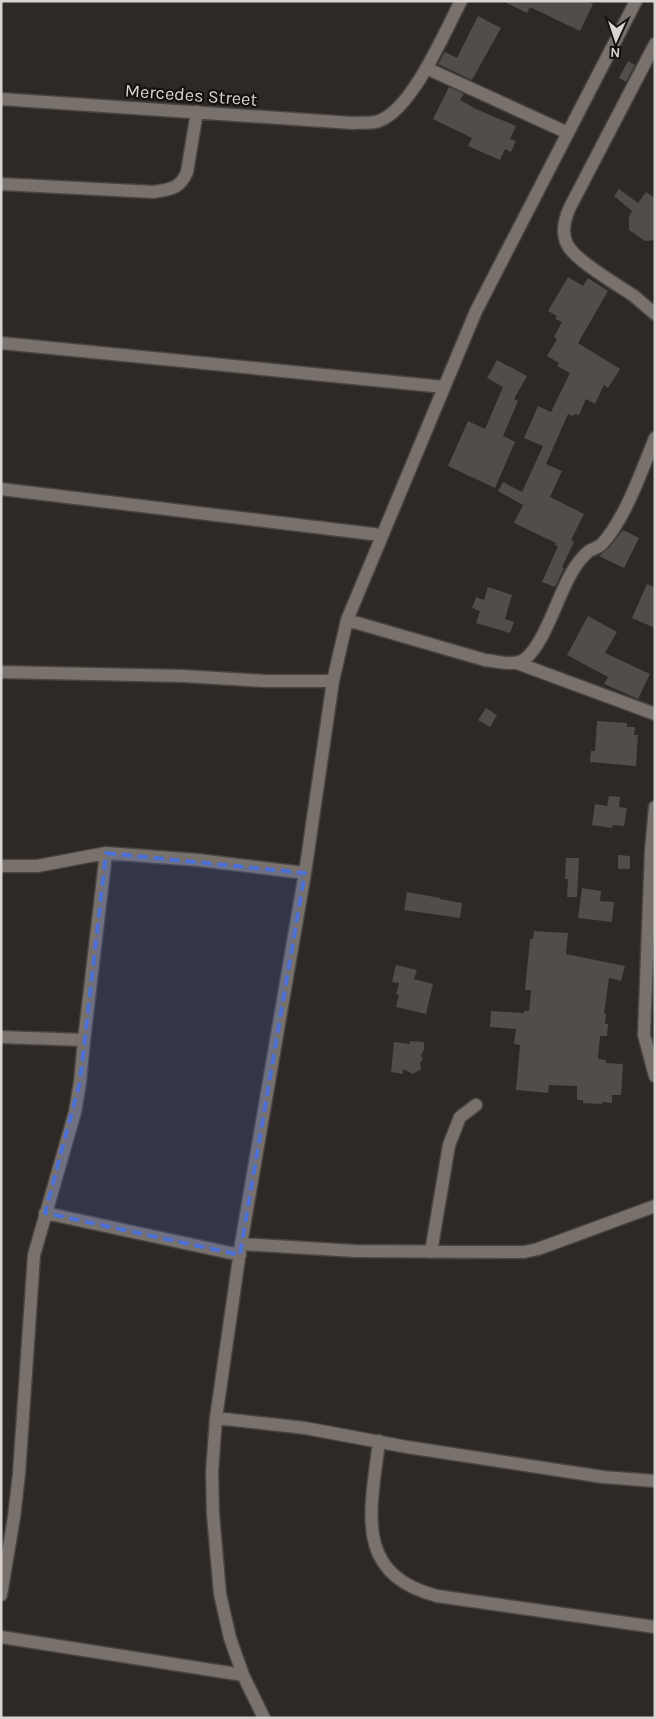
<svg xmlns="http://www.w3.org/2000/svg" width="656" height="1719" font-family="Karla,sans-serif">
	<rect width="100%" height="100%" fill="#2e2925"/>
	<path fill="#524d48" d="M503,1h84l6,3 -13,27 -50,-24 -3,6z
		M478,16l23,12 -29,52 -34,-16 7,-12 12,6z
		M628,61l7,4 -9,17 -7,-4z
		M449,87l15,7 -4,6 16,9 40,17 -6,13 6,2 -5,11 -6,-3 -5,11 -32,-14 4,-8 -39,-19z
		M619,189l19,14 8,-11 9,6v42l-10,1 -16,-11v-13l3,-6 -18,-15z
		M568,277l15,9 5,-8 20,13 -30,52 42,26 -12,19 -4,-3 -9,19 -9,-5 -7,16 -5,-1 -1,2 -5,-2 -22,50 16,7 -12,26 34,17 -13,26 3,2 -12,25 2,1 -9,19 -13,-5 16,-36 -3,-1 1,-2 -42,-20 9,-18 -25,-14 5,-9 19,10 21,-46 -19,-8 14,-32 13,6 19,-39 -13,-7 2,-3 -12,-7 10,-17 -3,-2 8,-15 -7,-3 2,-3 -9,-5z
		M497,360l30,16 -13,23 4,2 -15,35 12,6 -20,46 -47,-22 20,-45 17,8 18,-42 -16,-9z
		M623,530l16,8 -15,30 -25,-12 9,-7z
		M647,584l8,3v41l-23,-10z
		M488,587l24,8 -7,24 9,3 -4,11 -34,-10 4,-12 -8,-3 4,-11 8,3z
		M588,616l29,16 -12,21 45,21 -12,25 -34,-15 4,-7 -41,-22z
		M486,708l11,7 -7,12 -12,-7z
		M597,721l30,2v4h8l-1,8h4l-2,31 -46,-4 1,-11h4z
		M609,796l11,1 -1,10 8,1 -3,18 -11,-1 -1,3 -20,-3 3,-21 12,2z
		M618,855l12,1v13h-12z
		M566,858h13l-2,39h-10l1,-18h-3z
		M582,888l19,3 -1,10 14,1 -2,20 -34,-4z
		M407,892l33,6v1l22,4 -2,15 -56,-8z
		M534,931l34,2 -2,21 59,12 -4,15 -12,-3 -5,36h2l-1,10h3l-1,12h-7l-2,23 8,1v3l17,1 -2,31h-9v8l-10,-1v2l-19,-1v-3h-6v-14l-28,-1 -1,8 -32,-3 4,-45 -6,-1 2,-15 -26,-2 1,-16 33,2v-2h5l2,-21h-6l5,-51h3z
		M396,965l21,5 -3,9 19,5 -7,30 -30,-7 3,-12 -3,-1 3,-11 -7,-1z
		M410,1041l14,1v8l-3,5 2,4 -3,4 1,6 -8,5 -10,-5v5l-12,-2 3,-30 16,2z"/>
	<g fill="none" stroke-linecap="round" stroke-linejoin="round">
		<defs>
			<path id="minor" d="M655,44l-85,163c-5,11 -9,25 -3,37 7,16 51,41 67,52 7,6 14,12 21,18
				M426,68l142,65
				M1,99l351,24c8,-1 20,1 27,-2 34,-13 65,-88 82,-120
				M1,184l153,8c16,-3 26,-3 33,-20l10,-60
				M1,343l443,44
				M1,489l380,46
				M347,620l138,40c12,1 30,7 40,-1 20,-16 33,-64 47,-87 4,-7 11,-16 17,-21 4,-2 10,-4 13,-7 23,-25 40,-74 53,-106
				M517,663l138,51
				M1,672l183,4 81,5h68
				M655,807l-4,44 -7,184 11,41
				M1,866h36l69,-13 92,7 107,13
				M1,1037l83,3
				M45,1213l195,42
				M241,1244l114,7 169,1 14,-3 117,-43
				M431,1252l18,-107 11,-28 16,-12
				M216,1418l89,10 102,19 196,30 52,4
				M379,1441c-8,69 -27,133 58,155l218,31
				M1,1595l13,-78 5,-43 15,-219 41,-143 5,-30 4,-42 22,-187
				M1,1637l242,38
				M264,1718l-21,-43 -13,-37 -10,-44 -7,-80 -1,-42 4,-54 25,-174 64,-371 28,-192 14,-61 129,-309 160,-310"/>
		</defs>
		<use href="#minor" stroke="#484441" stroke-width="15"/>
		<use href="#minor" stroke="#78716c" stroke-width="12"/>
	</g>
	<path fill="#4c70d6" fill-opacity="0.2" stroke="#4c70d6" stroke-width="4" stroke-dasharray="10 6" stroke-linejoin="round" d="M106,853l199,20 -65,382 -195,-42 35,-131z"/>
	<g text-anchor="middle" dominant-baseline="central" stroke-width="4.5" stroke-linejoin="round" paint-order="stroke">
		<g font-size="18" fill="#d7d4d1" stroke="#151210">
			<text transform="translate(191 95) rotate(4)">Mercedes Street</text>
		</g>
	</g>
	<rect width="656" height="1719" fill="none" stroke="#d7d4d1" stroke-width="5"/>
	<g transform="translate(616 40) rotate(183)" stroke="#151210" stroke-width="4" paint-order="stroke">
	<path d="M0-4L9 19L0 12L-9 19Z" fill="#d7d4d1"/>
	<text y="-8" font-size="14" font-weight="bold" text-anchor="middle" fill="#d7d4d1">N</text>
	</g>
</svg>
